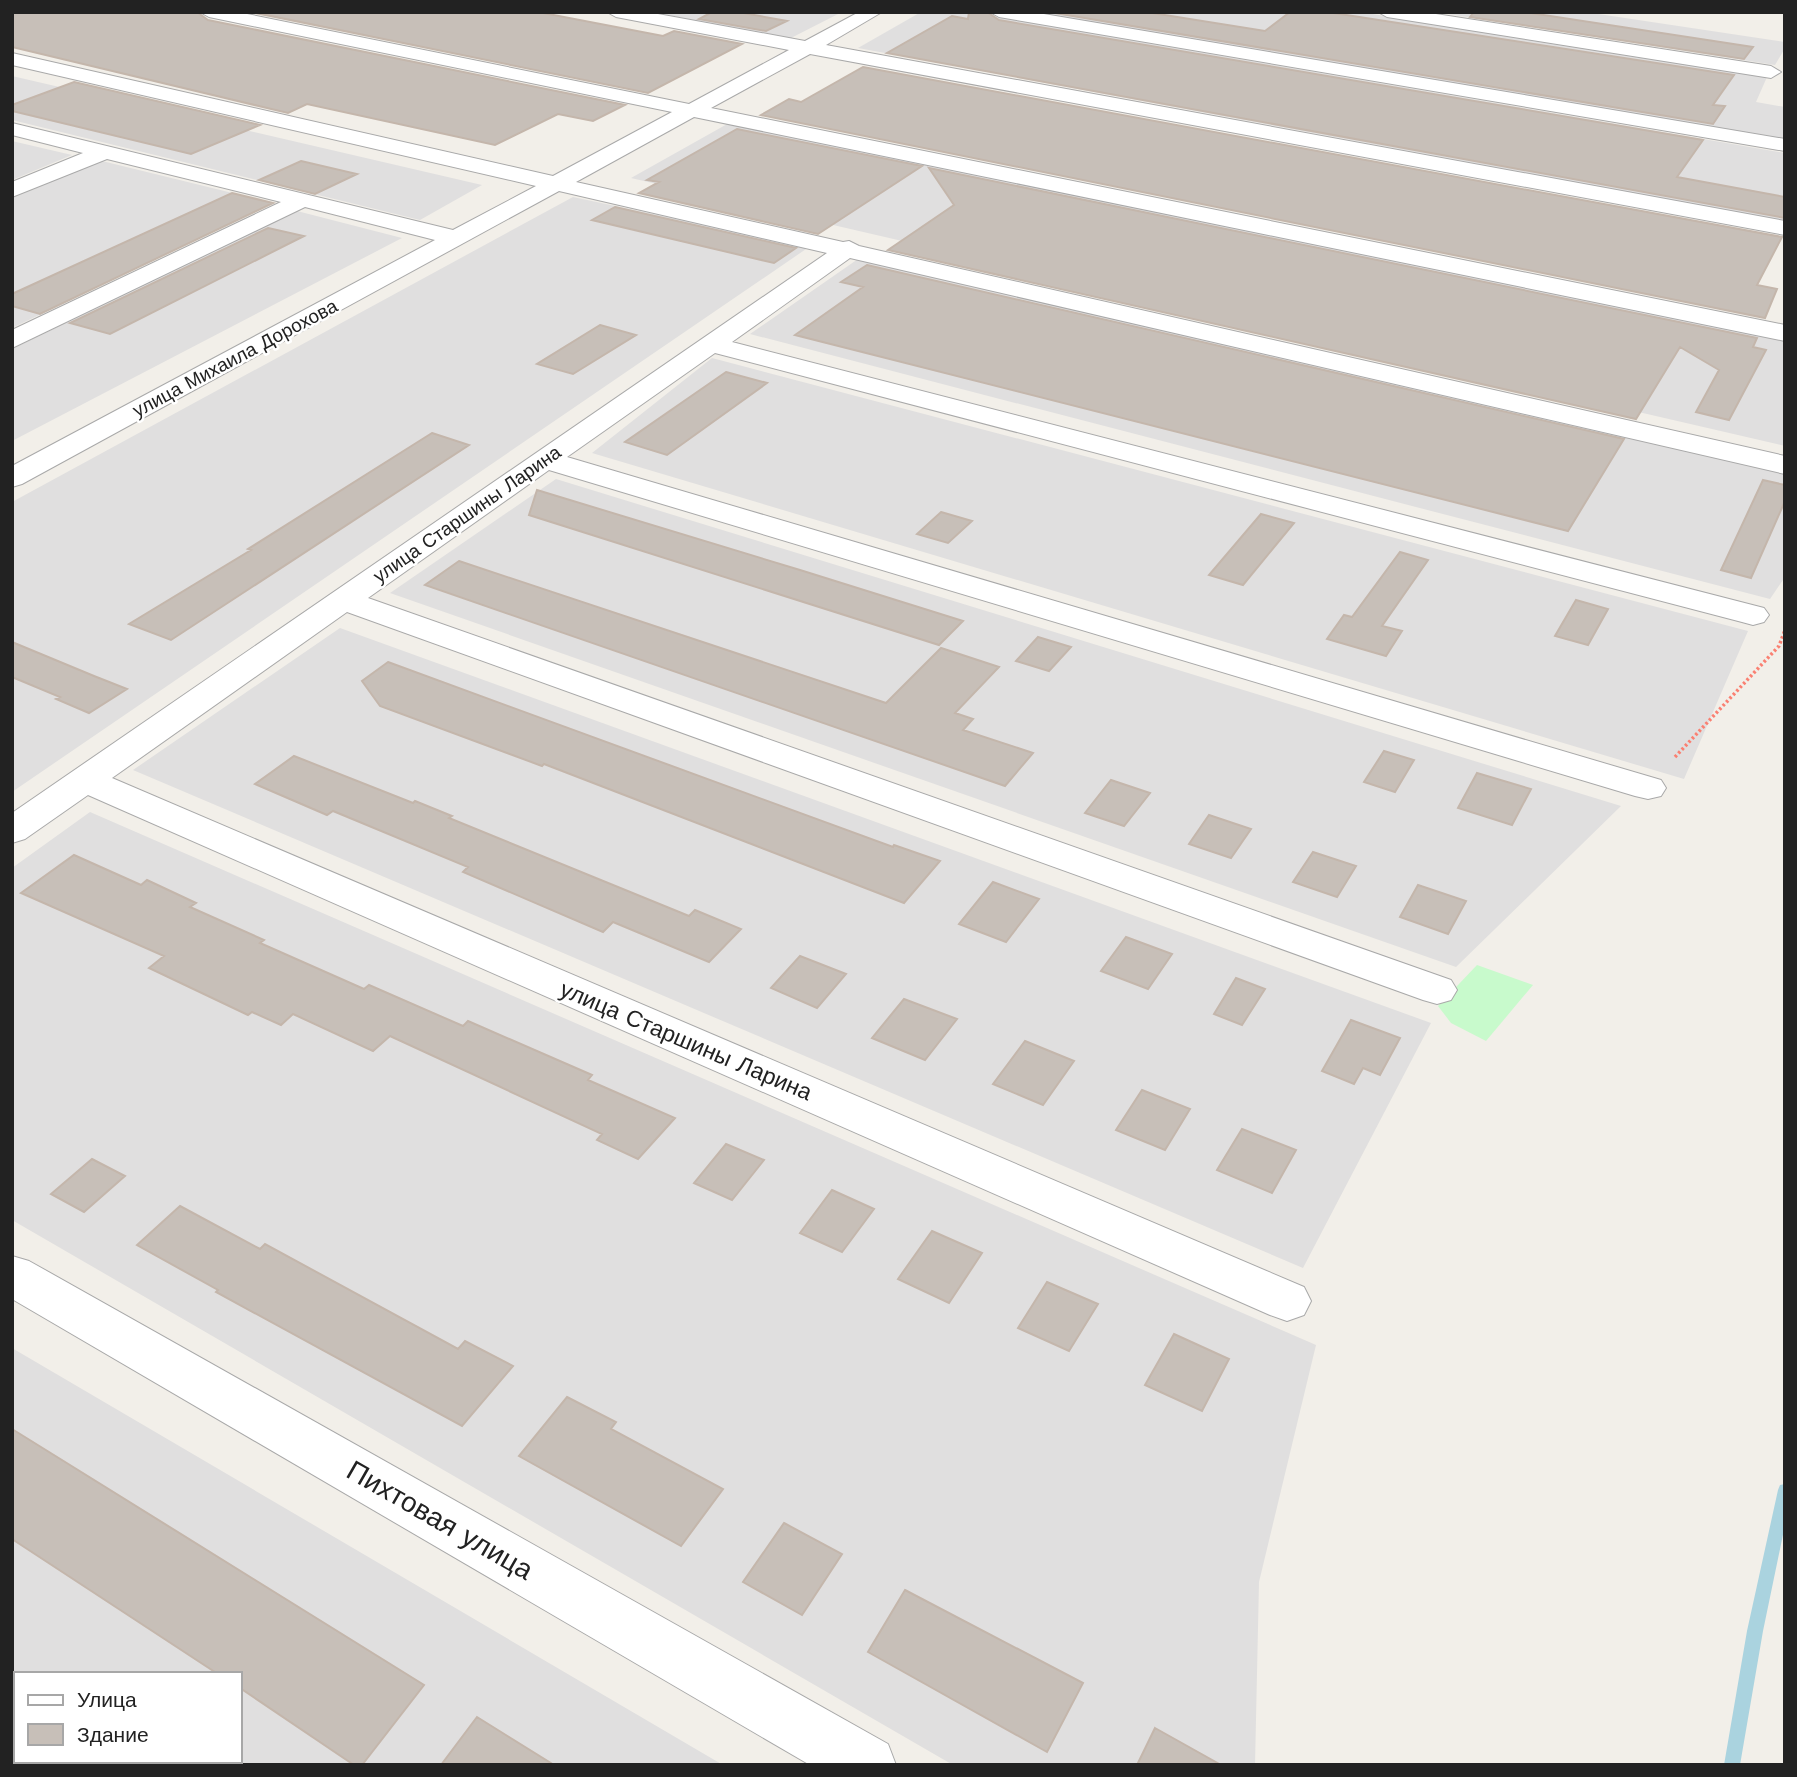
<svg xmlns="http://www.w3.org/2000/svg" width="1797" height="1777" font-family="'Work Sans',sans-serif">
	<rect width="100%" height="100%" fill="#f2efe9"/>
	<path fill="#e0dfdf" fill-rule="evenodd" d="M651,12h191l-51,26z
		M921,12h46l818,141v68l-927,-173z
		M1029,12h331l407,65 -11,25 29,5v32z
		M1435,12h150l200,30v6l-10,17z
		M12,76l470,109 -62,35 -408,-100z
		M729,123l1056,216v107l-1154,-268z
		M12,141l60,14 -60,25z
		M102,161l171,42 -261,125v-130z
		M573,197l236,50 -797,545v-290z
		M297,211l105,27 -390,203v-92z
		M858,259l927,215v103l-15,22 -1020,-265z
		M712,358l1036,273 -64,148 -1092,-326z
		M556,479l1065,327 -165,161 -1066,-374z
		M340,628l1091,395 -128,245 -1170,-498z
		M90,812l1226,533 -57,237 -4,183h-302l-941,-545v-352z
		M12,1348l711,417h-711zM16,1674h224v87h-224z"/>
	<path fill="#c8facc" d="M1477,965l56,20 -47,56 -35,-18 -13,-17z"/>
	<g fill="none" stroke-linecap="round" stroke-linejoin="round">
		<path fill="#aad3df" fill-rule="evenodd" d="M1785,1484v41l-22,106 -23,134h-16l23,-134 31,-141 2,-5z"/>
	</g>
	<path fill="#c7bfb8" stroke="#c4b6ab" stroke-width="2" d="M12,12h185l11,8 417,85 -32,16 -35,-7 -63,31 -188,-41 -19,9 -276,-66z
		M251,12h287l125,24 11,-5 68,13 -94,49z
		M712,12h26l49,9 -21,10 -67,-12z
		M969,12h18l12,8 704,120 -26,37 108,20v21l-898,-165 65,-37 16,3z
		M1049,12h97l119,19 25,-19h37l407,63 -21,30 12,1 -12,18z
		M1474,12h50l229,35 -9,12 -274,-42z
		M863,67l919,170 -25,48 20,4 -12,29 -1004,-203 28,-16 12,3z
		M74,82l186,43 -69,29 -179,-43v-6z
		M737,129l185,37 -104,68 -179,-41 20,-11 -12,-2z
		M301,161l56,13 -42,20 -56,-14z
		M929,168l828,170 -4,9 13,3 -37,70 -33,-8 23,-42 -39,-23 -44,72 -748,-169 66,-45z
		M232,193l41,10 -233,111 -28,-8v-12z
		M615,207l181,41 -22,15 -182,-43z
		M268,228l36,8 -194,98 -40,-11z
		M867,265l757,174 -56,92 -773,-196 68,-48 -22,-5z
		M600,325l36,10 -63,39 -36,-10z
		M726,372l41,11 -100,72 -42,-13z
		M432,433l37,12 -298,195 -42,-16 122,-74 -3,-1z
		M1763,480l22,5v16l-34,77 -30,-8z
		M537,490l263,80 163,51 -24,24 -410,-130z
		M941,512l31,9 -24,22 -31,-9z
		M1261,514l33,9 -51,62 -34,-10z
		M1400,552l28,8 -46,66 20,5 -16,25 -59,-17 17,-24 8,2z
		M459,561l427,142 55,-55 58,19 -44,46 18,6 -10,11 70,23 -28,33 -580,-201z
		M1576,600l32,9 -20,36 -33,-9z
		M1038,637l33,10 -22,24 -33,-10z
		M12,642l82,34 33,13 -38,24 -33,-14 4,-2 -48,-20z
		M388,662l505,185 1,-2 46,16 -36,42 -360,-139 -2,2 -162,-60 -18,-25z
		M1384,751l30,9 -19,32 -31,-10z
		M294,756l119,47 2,-2 37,15 -3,2 240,98 6,-6 46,19 -32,33 -96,-40 -10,10 -140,-60 5,-5 -135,-56 -6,4 -72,-31z
		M1477,773l54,16 -19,36 -54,-17z
		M1111,780l39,13 -26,33 -39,-13z
		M1209,815l42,14 -20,29 -42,-14z
		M1313,852l43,14 -19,31 -44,-15z
		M74,855l67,30 6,-5 49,23 -6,4 74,33 -4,3 104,46 5,-4 94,41 5,-5 124,54 -4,5 87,38 -37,41 -41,-19 5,-6 -212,-98 -17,15 -80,-37 -12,11 -29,-13 -4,3 -99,-47 15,-12 -143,-63z
		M993,882l46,17 -33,43 -47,-18z
		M1418,885l48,16 -18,33 -48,-17z
		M1126,937l46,17 -24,35 -47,-18z
		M800,956l46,18 -29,34 -46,-20z
		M1236,978l29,11 -23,36 -28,-11z
		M904,999l53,20 -32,41 -53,-22z
		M1351,1020l49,18 -20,37 -17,-7 -9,16 -32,-13z
		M1025,1041l49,20 -31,44 -50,-21z
		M1142,1090l48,19 -25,41 -49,-20z
		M1242,1129l54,21 -24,43 -55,-23z
		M726,1144l38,16 -32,40 -38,-17z
		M92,1159l33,17 -41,36 -33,-18z
		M832,1190l42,19 -32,43 -42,-19z
		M180,1206l80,43 5,-5 193,105 7,-8 48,25 -51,60 -246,-134 2,-2 -81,-45z
		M932,1231l50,22 -33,50 -51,-24z
		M1047,1282l51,22 -29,47 -51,-23z
		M1174,1334l55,25 -27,52 -57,-26z
		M567,1397l49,25 -5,7 112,60 -42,57 -162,-90z
		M12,1429l412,256 -62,80h-8l-114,-77v-14h-22l-206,-135z
		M784,1523l58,31 -40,61 -59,-33z
		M905,1590l178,93 -36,69 -179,-100z
		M477,1717l77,48h-113z
		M1155,1728l66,37h-84z"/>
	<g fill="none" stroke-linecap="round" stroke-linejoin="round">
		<defs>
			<path id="minor" d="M200,12h37l452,92 100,-54 -173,-33 -9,-5h40l158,29 54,-29h23l-56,33 959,176v14l-975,-181 -99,54 1074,217v16l-1091,-224 -118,65 267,60 6,-1 10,5 926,210v18l-935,-216 -118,84 1032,266 5,7 -5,7 -11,3 -11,-3 -1027,-269 -148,104 1094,323 5,8 -5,8 -13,3 -13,-3 -1086,-326 -181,128 1083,382 6,10 -6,10 -14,4 -14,-4 -1076,-388 -235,166 1192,509 7,14 -7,14 -17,6 -17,-6 -1182,-520 -63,44 -13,4v-30l815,-560 -268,-62 -537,293 -10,3v-21l423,-226 -130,-33 -293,141v-18l269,-128 -174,-43 -95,38v-15l71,-29 -71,-18v-12l441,107 83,-44 -524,-121v-12l541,123 119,-64 -463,-95z
				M990,12h42l753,127v12l-786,-134z
				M1378,12h45l348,54 10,6 -10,6 -384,-61z
				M12,1256l17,5 859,483 8,21h-86l-798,-466z"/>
		</defs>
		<use href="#minor" stroke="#a9a9a9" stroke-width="2"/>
		<path stroke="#fa8072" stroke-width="3.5" stroke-dasharray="2.5 2.5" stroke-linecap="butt" d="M1675,757l104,-111 6,-16"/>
		<use href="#minor" fill="#fff" fill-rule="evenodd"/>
	</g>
	<g text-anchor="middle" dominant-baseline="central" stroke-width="5" stroke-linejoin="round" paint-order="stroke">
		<g font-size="19" fill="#222" stroke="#fff">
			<text transform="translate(235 358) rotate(-28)">улица Михаила Дорохова</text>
			<text transform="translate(467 514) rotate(-35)">улица Старшины Ларина</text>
		</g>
		<g font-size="23" fill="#222" stroke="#fff">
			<text transform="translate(686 1041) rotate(23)">улица Старшины Ларина</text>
		</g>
		<g font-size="28" fill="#222" stroke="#fff">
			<text transform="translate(440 1520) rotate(30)">Пихтовая улица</text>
		</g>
	</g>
	<rect width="1797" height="1777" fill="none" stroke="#222222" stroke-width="28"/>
	<rect x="14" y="1672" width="228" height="91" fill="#ffffff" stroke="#a7a7a7" stroke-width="2"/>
	<rect x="28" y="1695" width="35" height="10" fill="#ffffff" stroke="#a7a7a7" stroke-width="2"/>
	<text x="77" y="1707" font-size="21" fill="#222222">Улица</text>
	<rect x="28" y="1724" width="35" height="21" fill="#c7bfb8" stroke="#a7a7a7" stroke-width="2"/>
	<text x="77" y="1742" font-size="21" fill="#222222">Здание</text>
</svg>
